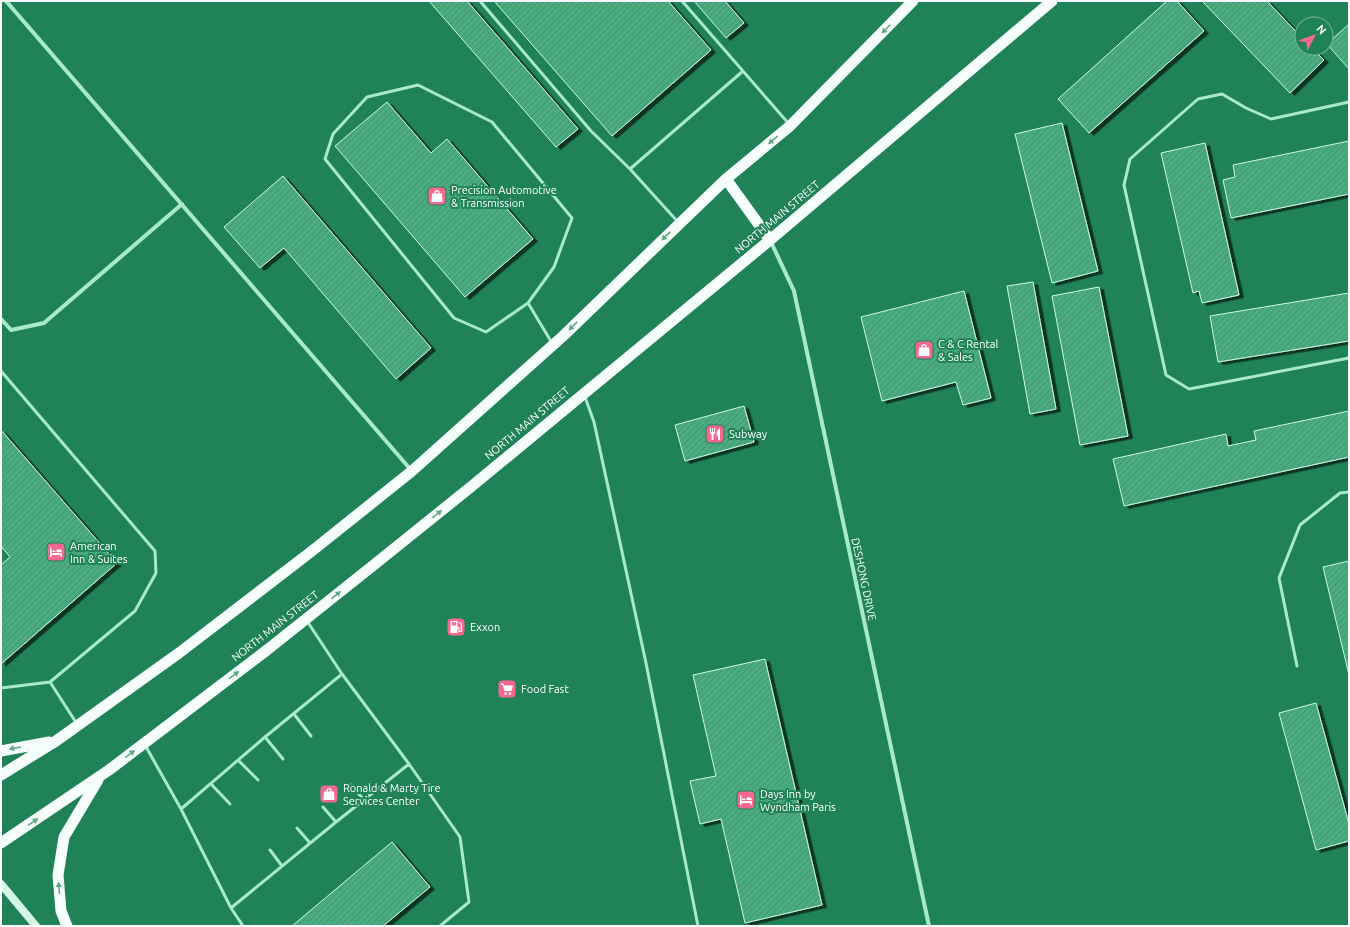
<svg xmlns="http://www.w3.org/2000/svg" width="1350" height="927" font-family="Ubuntu,sans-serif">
	<defs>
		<pattern id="building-hatch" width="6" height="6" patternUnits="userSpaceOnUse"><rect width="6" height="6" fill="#49ac7f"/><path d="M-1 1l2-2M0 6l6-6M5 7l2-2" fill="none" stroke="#4a8f70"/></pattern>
		<filter id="shadow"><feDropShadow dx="4.5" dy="2.5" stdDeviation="0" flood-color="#0009"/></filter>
	</defs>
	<rect width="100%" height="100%" fill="#208357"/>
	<path fill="url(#building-hatch)" stroke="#ccf7e3" filter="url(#shadow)" d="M429,1h38l111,128 -22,18z
		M494,1h174l43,49 -99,86z
		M694,1h31l19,22 -18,15z
		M1167,1h10l27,30 -115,102 -31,-34z
		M1202,1h65l35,37v10h10l12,12 -34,33z
		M1349,24v45l-22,-25z
		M387,102l44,51 16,-14 86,100 -68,58 -130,-151z
		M1062,123l36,148 -46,12 -37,-149z
		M1349,141v53l-118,24 -8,-38 12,-3 -2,-12z
		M1205,143l34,152 -37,8 -3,-12 -6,2 -32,-140z
		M283,176l148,172 -35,31 -112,-131 -24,20 -36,-41z
		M1033,282l23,127 -26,5 -23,-128z
		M1099,287l29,149 -48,9 -28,-149z
		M964,291l27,107 -28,7 -7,-23 -74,19 -21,-84z
		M1349,293v48l-131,21 -8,-46z
		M744,406l10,36 -69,19 -10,-36z
		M1349,411v46l-225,49 -11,-47 113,-25 2,12 28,-6 -2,-9z
		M1,430l116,133 -116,101v-99l9,-8 -9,-11z
		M1349,561v114l-26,-108z
		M765,659l57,246 -77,18 -24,-104 -21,5 -10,-43 26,-5 -23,-101z
		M1316,703l33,121v17l-33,9 -37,-137z
		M392,842l38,45 -47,39h-91z"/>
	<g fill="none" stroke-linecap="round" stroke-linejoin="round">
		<path stroke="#a8e9cb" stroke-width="3" d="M480,1l111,130 39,38 48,53
			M682,1l107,123
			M1349,102l-78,17 -25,-11 -24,-14 -24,5 -68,60 -6,26 42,190 23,14 160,-31
			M630,169l113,-98
			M528,303l-42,29 -32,-14 -129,-159 8,-25 34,-37 51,-12 74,37 80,96 -18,49 -26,36 24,40
			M1,371l154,180 1,22 -21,38 -85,71 -49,6
			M585,397l9,25 52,241 52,263
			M307,621l35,53 67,90 51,73 9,65 -29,24
			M1297,666l-18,-88 21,-53 40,-32 9,-1
			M50,682l27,42
			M294,714l17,22
			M265,737l18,22
			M145,745l36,64 50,99 12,18
			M238,760l20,20
			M211,784l19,20
			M351,785l13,15
			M323,807l13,15
			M181,809l84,-72 77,-63
			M297,828l13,15
			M270,850l12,16
			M231,908l105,-86 73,-58"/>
		<path stroke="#a8e9cb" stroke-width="4" d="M6,1l405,469
			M771,242l23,49 135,635
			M1,319l10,11 33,-7 138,-119"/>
		<path stroke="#d3f7e7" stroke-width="8" d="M1,884l35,42"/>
		<path stroke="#f5fefa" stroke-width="11" d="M726,179l44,61
			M1,751l48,-9
			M1,775l55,-34 123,-88 133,-102 100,-80 150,-134 164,-158 64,-53 123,-125
			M1,843l108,-73 158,-120 108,-86 97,-78 298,-246 282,-239
			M67,926l-6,-15 -3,-36 6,-38 34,-57"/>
	</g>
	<defs><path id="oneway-solid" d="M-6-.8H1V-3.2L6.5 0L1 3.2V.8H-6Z"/></defs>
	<g fill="#60a888">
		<use href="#oneway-solid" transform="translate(886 29) rotate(135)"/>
		<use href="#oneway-solid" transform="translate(773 140) rotate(140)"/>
		<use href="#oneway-solid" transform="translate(666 236) rotate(136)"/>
		<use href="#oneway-solid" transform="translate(573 326) rotate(136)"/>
		<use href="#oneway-solid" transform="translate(437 514) rotate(-39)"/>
		<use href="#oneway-solid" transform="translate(336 595) rotate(-39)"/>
		<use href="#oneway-solid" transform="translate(234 675) rotate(-37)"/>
		<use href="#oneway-solid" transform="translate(15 748) rotate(170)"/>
		<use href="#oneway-solid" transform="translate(130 754) rotate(-37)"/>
		<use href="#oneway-solid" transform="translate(33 822) rotate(-34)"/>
		<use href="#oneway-solid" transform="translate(59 888) rotate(-95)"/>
	</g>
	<defs>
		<symbol id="shop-square" viewBox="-11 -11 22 22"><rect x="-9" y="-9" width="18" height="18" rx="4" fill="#f66892" stroke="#208357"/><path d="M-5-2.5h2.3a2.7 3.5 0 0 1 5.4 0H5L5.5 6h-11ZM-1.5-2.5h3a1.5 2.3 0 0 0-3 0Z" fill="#fff"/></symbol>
		<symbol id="restaurant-square" viewBox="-11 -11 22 22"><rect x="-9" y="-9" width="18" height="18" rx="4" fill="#f66892" stroke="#208357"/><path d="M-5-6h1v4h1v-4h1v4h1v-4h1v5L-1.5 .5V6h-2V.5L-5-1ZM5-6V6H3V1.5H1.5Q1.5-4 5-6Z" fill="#fff"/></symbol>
		<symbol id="hotel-square" viewBox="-11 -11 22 22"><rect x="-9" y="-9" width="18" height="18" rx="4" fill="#f66892" stroke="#208357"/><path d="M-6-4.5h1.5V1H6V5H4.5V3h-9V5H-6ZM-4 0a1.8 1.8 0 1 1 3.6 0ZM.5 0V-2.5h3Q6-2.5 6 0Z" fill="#fff"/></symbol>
		<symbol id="fuel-square" viewBox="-11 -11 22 22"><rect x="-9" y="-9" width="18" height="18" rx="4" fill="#f66892" stroke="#208357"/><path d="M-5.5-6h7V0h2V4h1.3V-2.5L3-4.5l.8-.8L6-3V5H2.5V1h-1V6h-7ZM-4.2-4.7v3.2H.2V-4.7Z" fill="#fff"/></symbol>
		<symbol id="supermarket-square" viewBox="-11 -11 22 22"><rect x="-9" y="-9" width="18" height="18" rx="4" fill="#f66892" stroke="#208357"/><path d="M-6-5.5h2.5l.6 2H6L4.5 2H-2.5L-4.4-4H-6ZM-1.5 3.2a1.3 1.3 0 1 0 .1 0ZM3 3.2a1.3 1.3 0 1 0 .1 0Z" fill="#fff"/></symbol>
	</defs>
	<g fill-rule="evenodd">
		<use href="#shop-square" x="426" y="185" width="22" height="22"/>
		<use href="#shop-square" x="913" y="339" width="22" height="22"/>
		<use href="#restaurant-square" x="704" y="423" width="22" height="22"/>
		<use href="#hotel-square" x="45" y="541" width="22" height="22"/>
		<use href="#fuel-square" x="445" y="616" width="22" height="22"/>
		<use href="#supermarket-square" x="496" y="678" width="22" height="22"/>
		<use href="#shop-square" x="318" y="783" width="22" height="22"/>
		<use href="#hotel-square" x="735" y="789" width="22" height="22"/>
	</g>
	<g text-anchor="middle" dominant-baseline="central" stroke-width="4" stroke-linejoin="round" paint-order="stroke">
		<g font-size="11" fill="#fff" stroke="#208357" text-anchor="start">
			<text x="451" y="190">Precision Automotive<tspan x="451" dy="13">&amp; Transmission</tspan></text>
			<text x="938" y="344">C &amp; C Rental<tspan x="938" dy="13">&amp; Sales</tspan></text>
			<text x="729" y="434">Subway</text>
			<text x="70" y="546">American<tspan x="70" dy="13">Inn &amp; Suites</tspan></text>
			<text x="470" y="627">Exxon</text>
			<text x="521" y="689">Food Fast</text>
			<text x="343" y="788">Ronald &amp; Marty Tire<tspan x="343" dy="13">Services Center</tspan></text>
			<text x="760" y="794">Days Inn by<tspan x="760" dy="13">Wyndham Paris</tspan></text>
		</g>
		<g font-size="11" fill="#fff" stroke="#208357">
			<text transform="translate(777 217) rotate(-40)">NORTH MAIN STREET</text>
			<text transform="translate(527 423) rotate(-40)">NORTH MAIN STREET</text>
			<text transform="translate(864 579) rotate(78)">DESHONG DRIVE</text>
			<text transform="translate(275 626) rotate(-38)">NORTH MAIN STREET</text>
		</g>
	</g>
	<rect width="1350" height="927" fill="none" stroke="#ffffff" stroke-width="4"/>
	<g transform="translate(1314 36) rotate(49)"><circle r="19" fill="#208357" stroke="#79b59a"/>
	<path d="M0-3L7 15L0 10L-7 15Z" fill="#f66892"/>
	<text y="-6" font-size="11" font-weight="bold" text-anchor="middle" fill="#ffffff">N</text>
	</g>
</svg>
